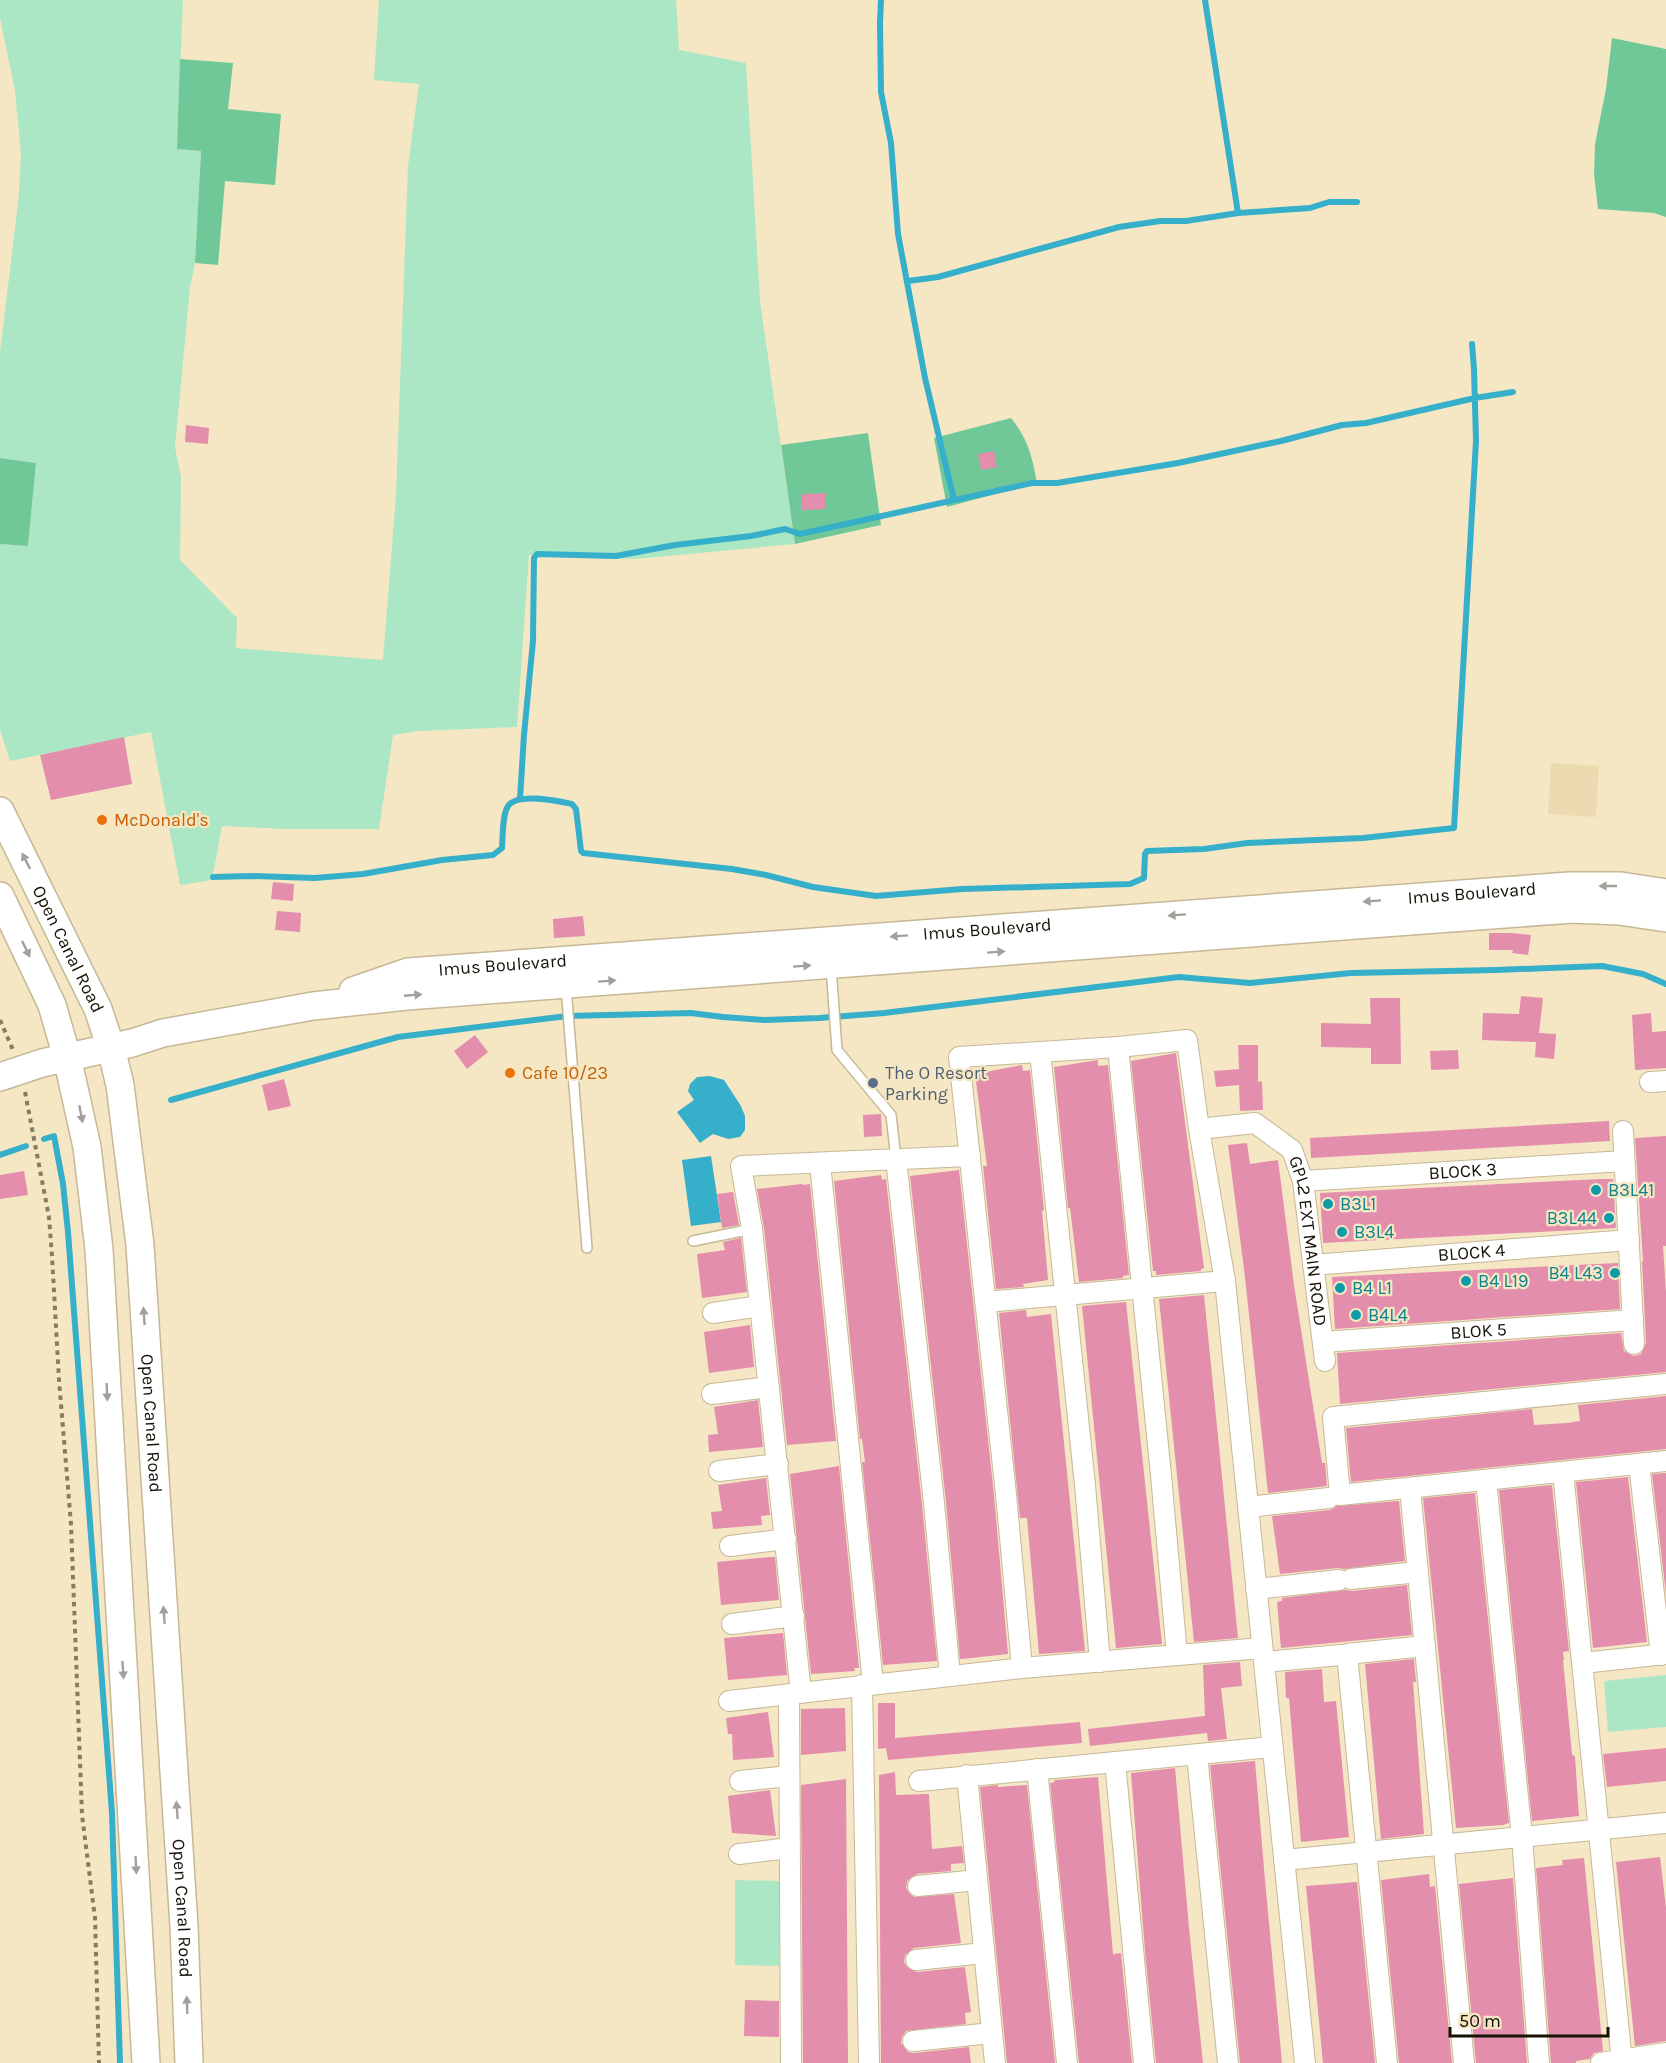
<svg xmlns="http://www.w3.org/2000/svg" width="1666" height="2063" font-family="Karla,sans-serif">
	<rect width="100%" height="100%" fill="#f5e7c3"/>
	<path fill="#ecdbb1" d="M1551,763l48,3 -3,51 -48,-3z"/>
	<path fill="#abe7c4" d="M0,0h183l-6,149 24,2 -6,112 -5,25 -15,159 6,30 -1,83 57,58 -1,30 147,12 13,-165 12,-329 11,-82 -45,-4 5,-80h297l3,50 67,13 14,238 35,243 -160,15 -106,-4 -12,172 -97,4 -27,4 -14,94h-93l-64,-3 -10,54 -32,5 -29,-153 -141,29 -10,-31v-186l28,2 8,-83 -36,-5v-105l19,-159 2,-40 -6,-63 -15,-73z
		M1666,1675v52l-58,5 -4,-51z
		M735,1880l44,1v85l-44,-1z"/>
	<path fill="#70c899" d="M1612,38l54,11v168l-12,-4 -56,-4 -4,-35 1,-30 11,-55z
		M180,59l53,4 -5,46 53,5 -6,71 -50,-4 -7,84 -23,-2 6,-112 -24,-2z
		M1011,418c17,21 21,38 26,65l-90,24 -13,-69z
		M868,433l13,92 -86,19 -14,-99z
		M0,458l36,5 -8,83 -28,-2z"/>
	<path fill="#36afca" d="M710,1076l14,4 17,26 4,10v14l-5,7 -12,2 -15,-5 -13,9 -23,-31 17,-12 -6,-9 2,-7 7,-7z
		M711,1156l10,66 -30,4 -9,-66z"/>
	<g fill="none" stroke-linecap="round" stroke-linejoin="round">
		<path stroke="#36afca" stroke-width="6" d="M881,0l-1,23 1,69 10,51 7,91 27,144 29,122
			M1205,0l33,213
			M908,281l30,-4 181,-50 41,-6h26l52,-8 72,-5 19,-6h28
			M520,799l4,-64 9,-94 1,-83 3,-4 79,2 59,-11 76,-9 34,-7 15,5 232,-51h25l121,-20 103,-22 61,-16 24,-2 109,-25 38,-6
			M213,877l38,-1 64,2 48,-4 79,-14 51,-5 9,-7c1,-12 0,-32 6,-42 9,-14 50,-5 64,-2l4,5 5,42 2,2 149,16 34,6 47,12 63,9 86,-7 168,-5 14,-6 1,-24 2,-3 57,-2 43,-6 116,-5 91,-10 22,-387 -2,-72 -2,-25
			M171,1100l227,-63 169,-21 124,-3 32,4 42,3 54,-2 65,-5 295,-36 71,6 101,-10 145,-3 106,-4 41,8 23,10
			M44,1139l10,-3 9,48 5,48 44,581 8,250
			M0,1155l26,-9"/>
	</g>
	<path fill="#e38ead" d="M186,425l23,3 -1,16 -23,-2z
		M994,451l3,16 -16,3 -3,-16z
		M825,493l1,16 -24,1v-16z
		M124,737l8,47 -81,16 -11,-45z
		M273,882l21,2 -1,17 -22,-2z
		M277,911l24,2 -1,19 -25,-2z
		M583,916l2,20 -31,2 -1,-19z
		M1489,933h23l19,2 -3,20 -16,-2 1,-3h-24z
		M1521,996l22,2 -4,35 17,1 -2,25 -19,-2 1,-15 -54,-2 1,-27 36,1z
		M1370,998h30l1,66h-30v-16l-50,-1v-24l50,1z
		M1651,1013l1,19 14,-1v37l-31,2 -3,-55z
		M475,1035l13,17 -21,17 -13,-18z
		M1238,1045h20v37l4,-1 1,29 -23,1 -1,-26 -23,2 -2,-16 25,-2z
		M1458,1050l1,19 -28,1 -1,-19z
		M1176,1053l28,215 -3,1v2l-45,4v-4h-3l-22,-210z
		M1098,1060v6l10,-1 21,210 -6,1v2l-44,4 -9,-74h-2l-14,-141z
		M1022,1065l1,6 7,-1 14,140 -2,1 6,69 -25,4 1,3 -28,2 -13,-123h4l-12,-92z
		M284,1079l7,27 -23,5 -6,-26z
		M881,1114l1,22 -18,1 -1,-22z
		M1609,1121l1,20 -299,17 -1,-20z
		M1666,1136v110h-3l3,47v79l-326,32 -3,-51 284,-20 3,18 10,5 7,-2 5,-11 -4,-82h1l-8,-123z
		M1247,1143l3,21 28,-4 16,125 28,178h3l2,23 -59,7 -23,-216 -17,-132z
		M959,1170l35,325 14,159 -46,5h-2l-14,-157 -36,-326z
		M24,1171l4,24 -28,4v-24z
		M881,1175l1,5 4,-1 36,325 15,157 -54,4 -21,-203h3l-3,-23h-2l-26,-258z
		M1601,1179h12l3,49 -293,15 -3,-50z
		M802,1184l1,1 7,-1 26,257 -49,4 -23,-217 -7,-39z
		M733,1192l6,33 -17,3 -5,-34z
		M741,1238l6,54 -45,6 -5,-44 28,-4 -2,-8z
		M1618,1263l2,46 -285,20 -3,-52z
		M1204,1295l34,343 -44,4 -35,-343z
		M1126,1302l36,342 -46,4 -34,-342z
		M1026,1310l1,7 24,-3 34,337 -46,3 -12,-136h-7l-21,-205z
		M750,1325l4,42 -45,6 -5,-41z
		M1666,1396v53l-315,33 -5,-54 186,-19 2,16 33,-2 13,-2 -2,-16z
		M758,1400l5,47 -54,5 -1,-17 10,-1 -4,-27z
		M839,1466l20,202h-5l1,3 -44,3 -21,-200z
		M1666,1473v121l-14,-120z
		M1628,1477l19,165 -54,6 -17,-166z
		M766,1478l4,37 -9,1 1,9 -49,4 -2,-17 11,-1 -4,-26z
		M1552,1485l17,166 -6,1 1,8h-1l9,94 3,3 4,59 -47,5 -33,-331z
		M1475,1493l34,330 -6,2 -47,3 -33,-330z
		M1399,1501l6,60 -61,8 -6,-1 -58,6 -8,-58 58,-6 7,-4z
		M770,1557h5l4,43 -58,5 -4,-43z
		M1407,1585l5,50 -131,13 -4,-46 5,-1v-3l64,-8 6,1z
		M783,1633l4,42 -59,5 -4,-42z
		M1414,1659l2,23h-3l11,152 -43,5 -16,-175z
		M1240,1662l2,24 -21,2 6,51 -19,2 -1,-8 -117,13 -2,-17 117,-13 -2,-51z
		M1322,1669l2,33 12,-1 13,136 -48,5 -12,-144h-3l-1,-26z
		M878,1703h17v35l185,-16 2,21 -194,17 -2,-12 -8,1z
		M845,1708l1,43 -45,4v-46z
		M768,1712l6,45 -41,3 -1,-26h-4l-2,-16z
		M1666,1748v33l-59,6 -4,-33z
		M1255,1761l10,119 17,183h-42l-30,-298z
		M1175,1768l14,160 14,135h-47l-11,-112 -14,-178z
		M895,1772l1,23 33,-1 3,55 30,-3 2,17 -13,1v7l-34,3 -10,7 -1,7 3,5 5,4 40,-3 7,49 -47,5 -9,7 -1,7 3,5 10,5 48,-5 6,45 -6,1 1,11 -60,7 -4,6 -1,6 7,9 6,1 55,-6 2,16h-90l-2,-288z
		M1098,1777l15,177 8,-1 11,110h-53l-29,-280 5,-1 -1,-2z
		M846,1779l2,284h-45l-2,-278z
		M998,1785v2l29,-2 28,278h-48l-27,-276z
		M770,1790l6,46 -44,-3 -4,-37z
		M1660,1857l6,51v133l-31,5 -19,-184z
		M1584,1858l19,193 -9,2 -4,6 -14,2v2h-25l-15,-195 27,-3 -1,-5z
		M1429,1874l1,13 5,-1 17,177h-53l-18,-183z
		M1513,1878l14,185h-51l-17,-179z
		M1357,1882l18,181h-52l-17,-177z
		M745,2000l34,1v36l-35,-1z"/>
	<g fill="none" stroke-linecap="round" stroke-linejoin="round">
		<defs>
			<path id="lane" d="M831,967l6,83 54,65 5,44
				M566,987l21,261
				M693,1241l59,-12"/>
			<g id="street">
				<path d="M1118,1047l43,428 16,180"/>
				<path d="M1040,1052l45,433 15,177"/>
				<path d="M1650,1082l16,-1"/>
				<path id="s1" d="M1199,1129l56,-6 37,27 11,31 22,180"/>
				<path d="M1623,1131l11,213"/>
				<path d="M896,1159l38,344 16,173"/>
				<path d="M820,1163l53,521"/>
				<path id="s2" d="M1303,1181l321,-20"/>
				<path id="s3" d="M1313,1265l316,-25"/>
				<path d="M985,1302l240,-21"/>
				<path d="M713,1313l47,-7"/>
				<path id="s4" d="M1323,1342l310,-22"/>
				<path d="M1666,1384l-333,33 7,78 326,-34"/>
				<path d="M712,1394l57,-7"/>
				<path d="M1639,1464l22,191"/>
				<path d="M719,1471l59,-7"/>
				<path d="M1563,1472l59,591"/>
				<path d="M1486,1480l36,357 17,226"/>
				<path d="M1410,1488l54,575"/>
				<path d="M1248,1507l81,-9"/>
				<path d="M730,1546l56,-7"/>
				<path d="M1351,1579l67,-7"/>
				<path d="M1256,1589l83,-9"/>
				<path d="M732,1624l62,-8"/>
				<path d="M1264,1662l76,-7"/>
				<path d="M1583,1663l83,-9"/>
				<path d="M1022,1668l-16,-174 -47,-437 159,-10 69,-7 12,89 26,152 80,782"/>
				<path d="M862,1685l7,378"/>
				<path d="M801,1693l-49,-464 -11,-63 229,-10"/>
				<path d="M789,1694l2,369"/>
				<path d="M729,1701l293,-33 240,-20"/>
				<path d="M1197,1755l31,308"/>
				<path d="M1115,1762l29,301"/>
				<path d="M1037,1769l30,294"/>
				<path d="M967,1775l28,288"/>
				<path d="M740,1781l49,-5"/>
				<path d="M919,1781l353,-34"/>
				<path d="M739,1854l50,-6"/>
				<path d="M1284,1860l382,-37"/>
				<path d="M918,1886l59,-6"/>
				<path d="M916,1960l68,-7"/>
				<path d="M913,2041l79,-8"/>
				<path d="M1387,2063l-40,-409 78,-8"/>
				<path d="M1601,2063l65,-10"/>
			</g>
			<g id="secondary">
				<path id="s5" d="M0,811l98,198 13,39 9,37 20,160 44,681 5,137"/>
				<path d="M0,896l52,109 15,52 20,90 12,102 47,814"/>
				<path id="s6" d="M353,991l55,-19 1161,-86h52l45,7"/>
				<path d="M0,1077l42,-14 90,-20 31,-10 150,-27 94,-10 1165,-87 47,2 47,7"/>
			</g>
		</defs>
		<use href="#lane" stroke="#c6b896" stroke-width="12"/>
		<use href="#street" stroke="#c6b896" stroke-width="22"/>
		<use href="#secondary" stroke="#c6b896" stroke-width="30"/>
		<path stroke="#867c64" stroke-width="4" stroke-dasharray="4.5 4.5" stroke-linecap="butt" d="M0,1020l13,30
			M25,1092l24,125 3,39 7,124 12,144 11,291 13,103 4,145"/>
		<use href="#lane" stroke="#fff" stroke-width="9"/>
		<use href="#street" stroke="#fff" stroke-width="20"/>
		<use href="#secondary" stroke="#fff" stroke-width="27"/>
	</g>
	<defs><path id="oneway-solid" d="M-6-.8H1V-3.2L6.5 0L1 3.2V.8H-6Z" transform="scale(1.5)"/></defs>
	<g fill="#a2a09b">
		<use href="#oneway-solid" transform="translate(26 861) rotate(-117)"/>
		<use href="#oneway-solid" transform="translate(1608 886) rotate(-180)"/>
		<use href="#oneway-solid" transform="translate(1372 901) rotate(176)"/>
		<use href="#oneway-solid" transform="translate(1177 915) rotate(176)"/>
		<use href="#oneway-solid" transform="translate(899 936) rotate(176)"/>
		<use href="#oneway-solid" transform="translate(26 949) rotate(64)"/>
		<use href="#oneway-solid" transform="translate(996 952) rotate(-4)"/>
		<use href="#oneway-solid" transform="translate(802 966) rotate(-4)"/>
		<use href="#oneway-solid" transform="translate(607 981) rotate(-4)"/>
		<use href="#oneway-solid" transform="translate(413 995) rotate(-5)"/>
		<use href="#oneway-solid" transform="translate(81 1114) rotate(79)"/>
		<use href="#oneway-solid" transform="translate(144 1316) rotate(-94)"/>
		<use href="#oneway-solid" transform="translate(107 1392) rotate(87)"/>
		<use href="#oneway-solid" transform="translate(164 1615) rotate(-94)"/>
		<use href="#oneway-solid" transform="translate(123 1670) rotate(86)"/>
		<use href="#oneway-solid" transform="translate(177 1810) rotate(-94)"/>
		<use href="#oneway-solid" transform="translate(136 1865) rotate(87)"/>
		<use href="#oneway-solid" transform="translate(187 2005) rotate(-92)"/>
	</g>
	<g fill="#e8710a" stroke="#f5e7c3" stroke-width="2">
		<circle cx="102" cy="820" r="6"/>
		<circle cx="510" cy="1073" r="6"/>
	</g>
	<circle fill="#5c6f8a" stroke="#f5e7c3" stroke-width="2" cx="873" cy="1083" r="6"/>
	<g fill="#0f9aa8" stroke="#f5e7c3" stroke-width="2">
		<circle cx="1596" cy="1190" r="6"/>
		<circle cx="1328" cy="1204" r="6"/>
		<circle cx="1609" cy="1218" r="6"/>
		<circle cx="1342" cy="1232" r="6"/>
		<circle cx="1615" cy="1273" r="6"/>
		<circle cx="1466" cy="1281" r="6"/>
		<circle cx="1340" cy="1288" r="6"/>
		<circle cx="1356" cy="1315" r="6"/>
	</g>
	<g text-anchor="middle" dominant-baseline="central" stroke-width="4.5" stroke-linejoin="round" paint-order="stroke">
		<g font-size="18" fill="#c56008" stroke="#f5e7c3" text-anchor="start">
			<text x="114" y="820">McDonald's</text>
			<text x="522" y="1073">Cafe 10/23</text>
		</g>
		<g font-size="18" fill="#171206" stroke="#f5e7c3">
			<text stroke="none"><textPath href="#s6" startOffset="1125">Imus Boulevard</textPath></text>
			<text stroke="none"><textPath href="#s6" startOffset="639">Imus Boulevard</textPath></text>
			<text stroke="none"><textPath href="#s5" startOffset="154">Open Canal Road</textPath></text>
			<text stroke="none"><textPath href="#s6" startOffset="153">Imus Boulevard</textPath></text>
			<text stroke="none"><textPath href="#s2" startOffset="160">BLOCK 3</textPath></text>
			<text stroke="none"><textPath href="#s1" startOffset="195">GPL2 EXT MAIN ROAD</textPath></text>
			<text stroke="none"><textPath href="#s3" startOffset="159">BLOCK 4</textPath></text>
			<text stroke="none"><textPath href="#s4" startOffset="156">BLOK 5</textPath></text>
			<text stroke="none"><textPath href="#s5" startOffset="640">Open Canal Road</textPath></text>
			<text stroke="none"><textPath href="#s5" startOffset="1126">Open Canal Road</textPath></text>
		</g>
		<g font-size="18" fill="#4e5e75" stroke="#f5e7c3" text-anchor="start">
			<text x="885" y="1073">The O Resort<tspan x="885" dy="21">Parking</tspan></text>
		</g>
		<g font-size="18" fill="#0d838f" stroke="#f5e7c3" text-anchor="start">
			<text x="1608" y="1190">B3L41</text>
			<text x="1340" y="1204">B3L1</text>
			<text x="1597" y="1218" text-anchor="end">B3L44</text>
			<text x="1354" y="1232">B3L4</text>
			<text x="1603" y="1273" text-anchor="end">B4 L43</text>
			<text x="1478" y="1281">B4 L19</text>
			<text x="1352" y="1288">B4 L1</text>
			<text x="1368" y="1315">B4L4</text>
		</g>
	</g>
	<path d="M1450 2027v9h158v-9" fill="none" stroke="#171206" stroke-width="3"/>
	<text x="1459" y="2027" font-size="18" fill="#171206" stroke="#f5e7c3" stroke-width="4.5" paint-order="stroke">50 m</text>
</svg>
